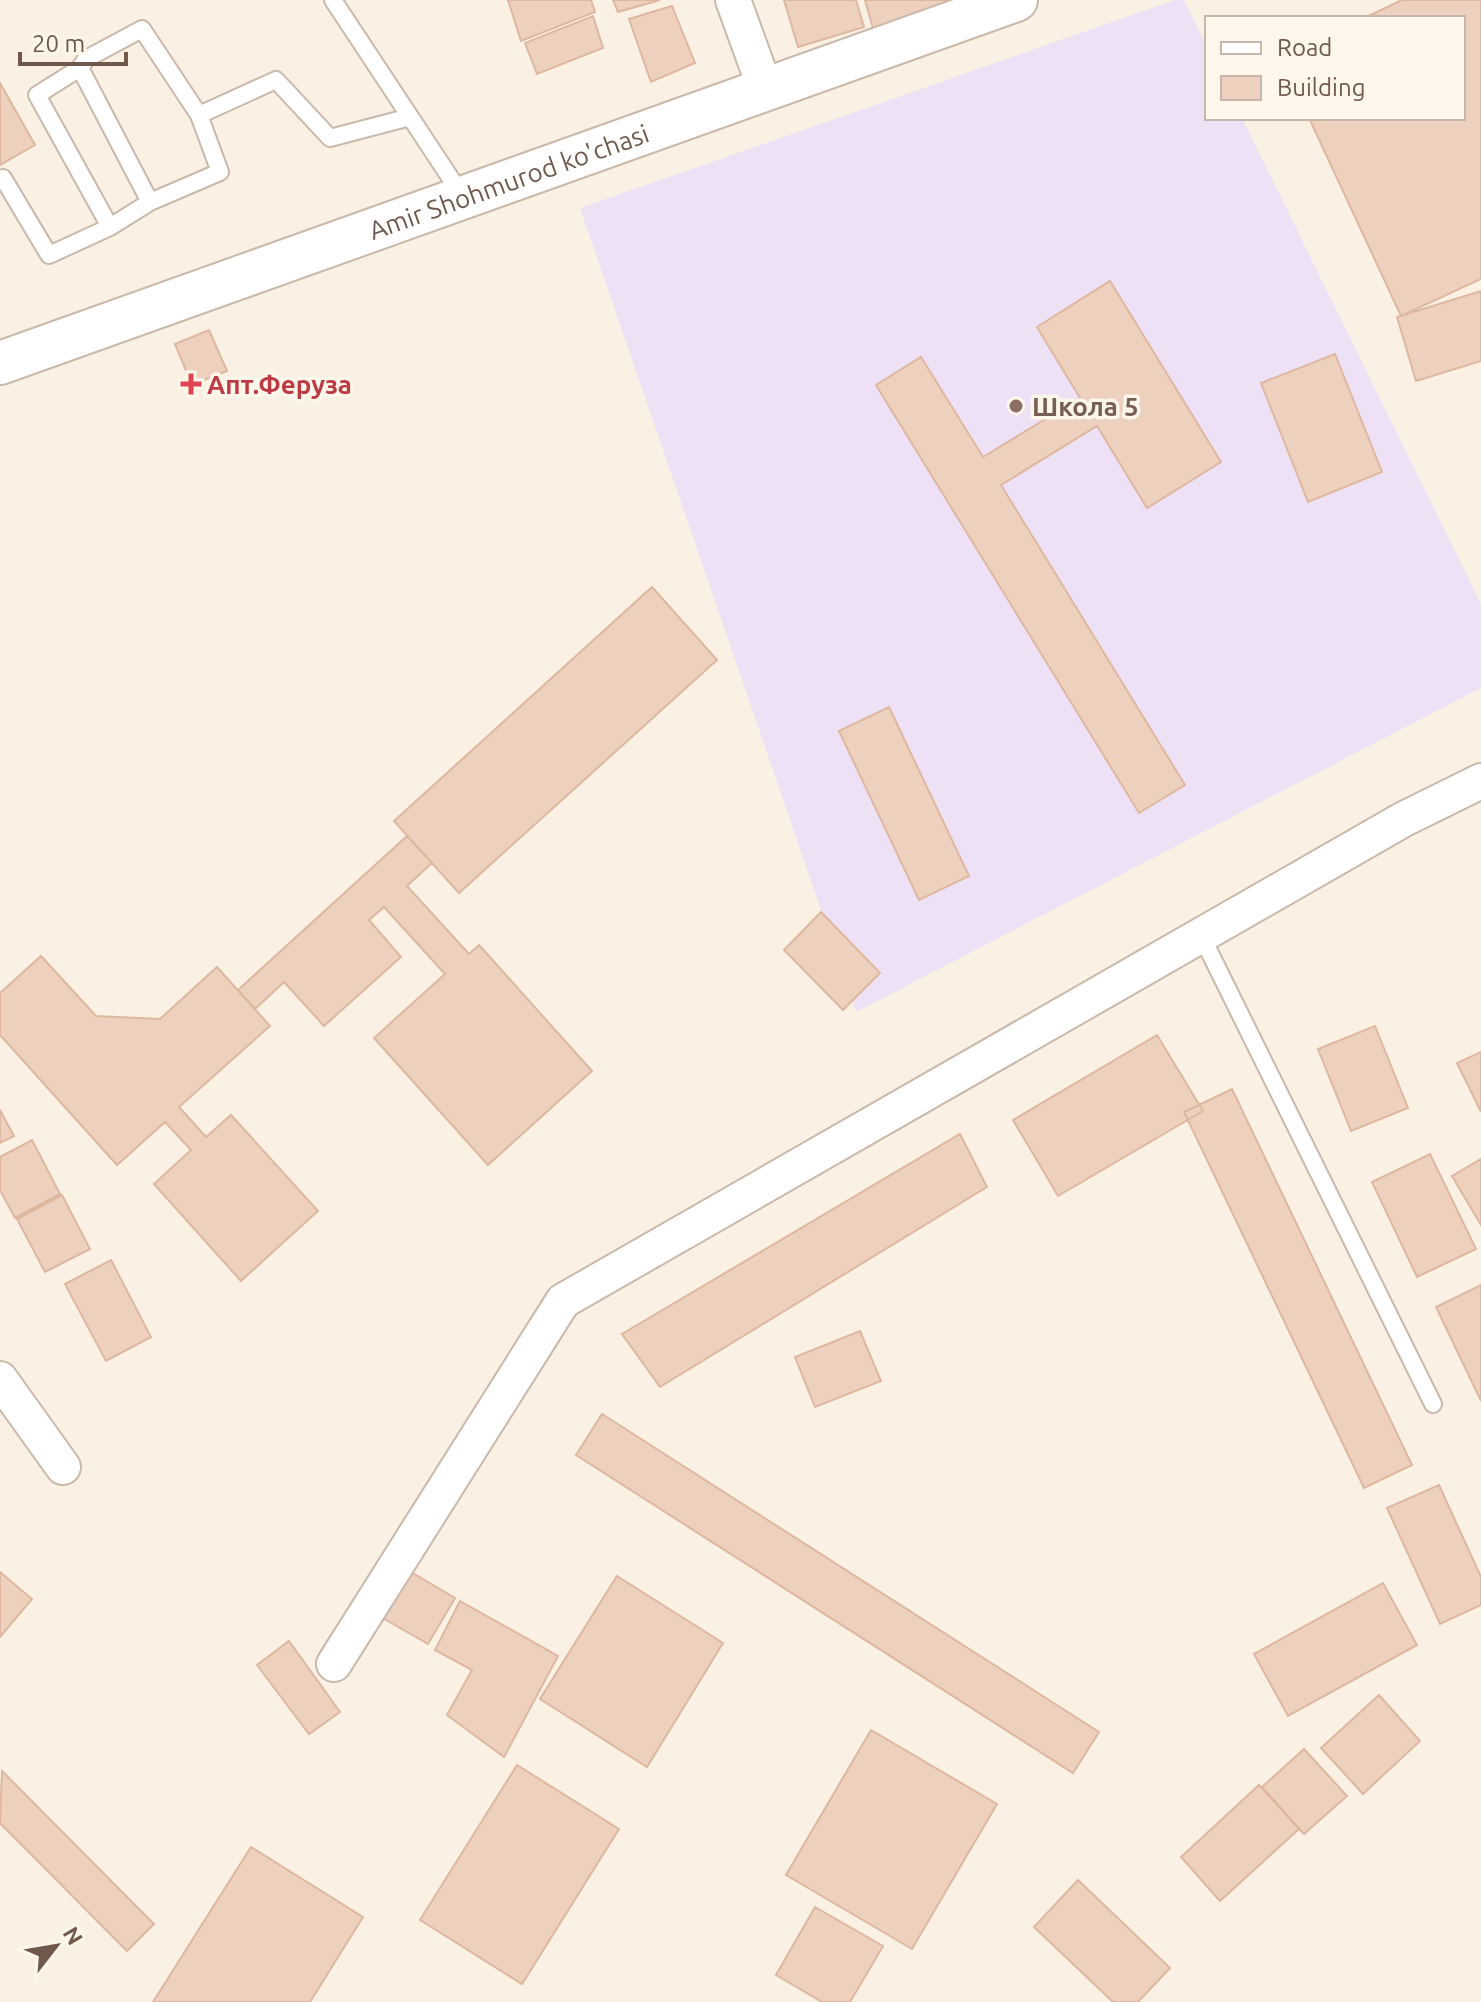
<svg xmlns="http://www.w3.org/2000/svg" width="1481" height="2002" font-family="Ubuntu,sans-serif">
	<rect width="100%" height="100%" fill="#faf1e4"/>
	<path fill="#eee1f6" d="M1175,0h9l23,47v71h35l239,486v84l-625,324 -276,-804z"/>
	<path fill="#edd1be" stroke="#deb7a0" stroke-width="2" d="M508,0h83l4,12 -74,29z
		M613,0h47l-42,12z
		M784,0h72l8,27 -66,20z
		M865,0h85l3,11 -78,24z
		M1402,0h79v279l-80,37 -92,-198h154v-100h-99z
		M672,6l23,57 -44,19 -22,-63z
		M593,16l10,32 -66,26 -12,-31z
		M0,83l35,62 -35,20z
		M1110,281l111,181 -74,46 -50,-82 -96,59 184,300 -46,28 -263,-428 45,-28 62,100 97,-59 -43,-71z
		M1481,291v70l-65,20 -19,-64z
		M209,330l18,41 -35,14 -17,-41z
		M1335,354l47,118 -74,30 -47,-119z
		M652,587l65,73 -258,233 -65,-72z
		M889,707l80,169 -50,24 -80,-169z
		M407,836l25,27 -25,23 62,68 10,-9 113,126 -104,94 -114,-127 71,-64 -61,-67 -15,13 32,37 -77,69 -40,-44 -29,27 -17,-19z
		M821,912l59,61 -37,37 -59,-60z
		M41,956l55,60 64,3 57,-52 53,59 -91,81 27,30 25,-22 87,96 -77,70 -87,-97 37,-34 -26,-28 -48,43 -117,-130v-42z
		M1375,1026l33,82 -57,23 -33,-82z
		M1157,1035l46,76 -145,85 -45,-76z
		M1481,1052v60l-24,-49z
		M1232,1089l180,376 -48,23 -180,-376z
		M0,1110l14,26 -14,7z
		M960,1134l27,53 -327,200 -38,-53z
		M32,1140l28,54 -45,24 -15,-28v-33z
		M1430,1154l46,95 -59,28 -45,-95z
		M1481,1159v66l-29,-49z
		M62,1195l28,54 -45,23 -28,-53z
		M111,1260l40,77 -45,24 -41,-77z
		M1481,1285v116l-45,-94z
		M860,1331l21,50 -66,26 -20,-50z
		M602,1414l497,318 -26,41 -497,-318z
		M1439,1485l42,92v28l-41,19 -53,-116z
		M406,1569l49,29 -27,46 -49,-28z
		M0,1572l32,27 -32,38z
		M617,1576l106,67 -76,124 -107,-68z
		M1383,1583l34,62 -129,71 -34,-62z
		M460,1601l98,55 -54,101 -57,-42 25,-45 -37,-20z
		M289,1641l51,71 -31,22 -52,-69z
		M1379,1695l41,46 -57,53 -42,-46z
		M871,1730l126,74 -85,145 -126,-74z
		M1304,1749l43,47 -43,38 -42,-47z
		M517,1765l102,64 -97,155 -102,-64z
		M2,1771l152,153 -27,27 -127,-128z
		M1259,1785l40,44 -79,72 -39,-44z
		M251,1847l112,70 -53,85h-157z
		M1078,1880l92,88 -32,34h-25l-79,-75z
		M815,1907l68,39 -33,56h-28l-46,-27z"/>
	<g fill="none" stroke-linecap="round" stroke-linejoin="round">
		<defs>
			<path id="service" d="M333,0l130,197
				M80,68l-43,27 73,132
				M3,178l46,77 61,-28 40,-25 70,-30 -21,-57 77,-35 54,58 80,-21
				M150,202l-70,-134 6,-9 56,-30 57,86
				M1201,935l232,469"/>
			<path id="minor" d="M733,0l33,91
				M0,1379l63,88
				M334,1664l229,-363 841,-482 77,-38"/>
			<g id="tertiary">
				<path id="s1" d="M0,363l1016,-363"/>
			</g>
		</defs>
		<use href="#service" stroke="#cab9ab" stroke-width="20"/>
		<use href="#minor" stroke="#cab9ab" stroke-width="38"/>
		<use href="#tertiary" stroke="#cab9ab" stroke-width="46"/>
		<use href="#service" stroke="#fff" stroke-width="16"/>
		<use href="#minor" stroke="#fff" stroke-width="34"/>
		<use href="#tertiary" stroke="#fff" stroke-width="42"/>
	</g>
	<path fill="#e0444e" stroke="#fdf6ea" stroke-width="3" d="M187 372h8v8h8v8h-8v8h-8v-8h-8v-8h8z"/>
	<circle fill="#8d6e63" stroke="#fdf6ea" stroke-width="3" cx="1016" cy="406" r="8"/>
	<g text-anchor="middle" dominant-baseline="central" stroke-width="7" stroke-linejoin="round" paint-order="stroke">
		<g font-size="26" fill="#70594c" stroke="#fdf6ea">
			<text stroke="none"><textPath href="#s1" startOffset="540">Amir Shohmurod ko'chasi</textPath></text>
		</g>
		<g font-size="26" font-weight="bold" fill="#be3a42" stroke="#fdf6ea" text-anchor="start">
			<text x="207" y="384">Апт.Феруза</text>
		</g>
		<g font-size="26" font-weight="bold" fill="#785e54" stroke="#fdf6ea" text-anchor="start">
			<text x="1032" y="406">Школа 5</text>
		</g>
	</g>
	<rect x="1205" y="16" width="260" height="104" fill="#fdf6ea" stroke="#c5b7ab" stroke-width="2"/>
	<rect x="1221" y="42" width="40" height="12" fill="#ffffff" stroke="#c5b7ab" stroke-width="2"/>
	<text x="1277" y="56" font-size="24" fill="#70594c">Road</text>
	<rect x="1221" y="76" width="40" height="24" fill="#edd1be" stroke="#c5b7ab" stroke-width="2"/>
	<text x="1277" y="96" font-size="24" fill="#70594c">Building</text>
	<g transform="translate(56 1946) rotate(59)" stroke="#fdf6ea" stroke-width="6" paint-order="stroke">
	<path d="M0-6L14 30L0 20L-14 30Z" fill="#70594c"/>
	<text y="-12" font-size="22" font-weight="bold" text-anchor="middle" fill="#70594c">N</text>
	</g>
	<path d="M20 52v12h106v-12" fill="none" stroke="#70594c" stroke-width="4"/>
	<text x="32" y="52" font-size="24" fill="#70594c" stroke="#fdf6ea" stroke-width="6" paint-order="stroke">20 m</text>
</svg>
